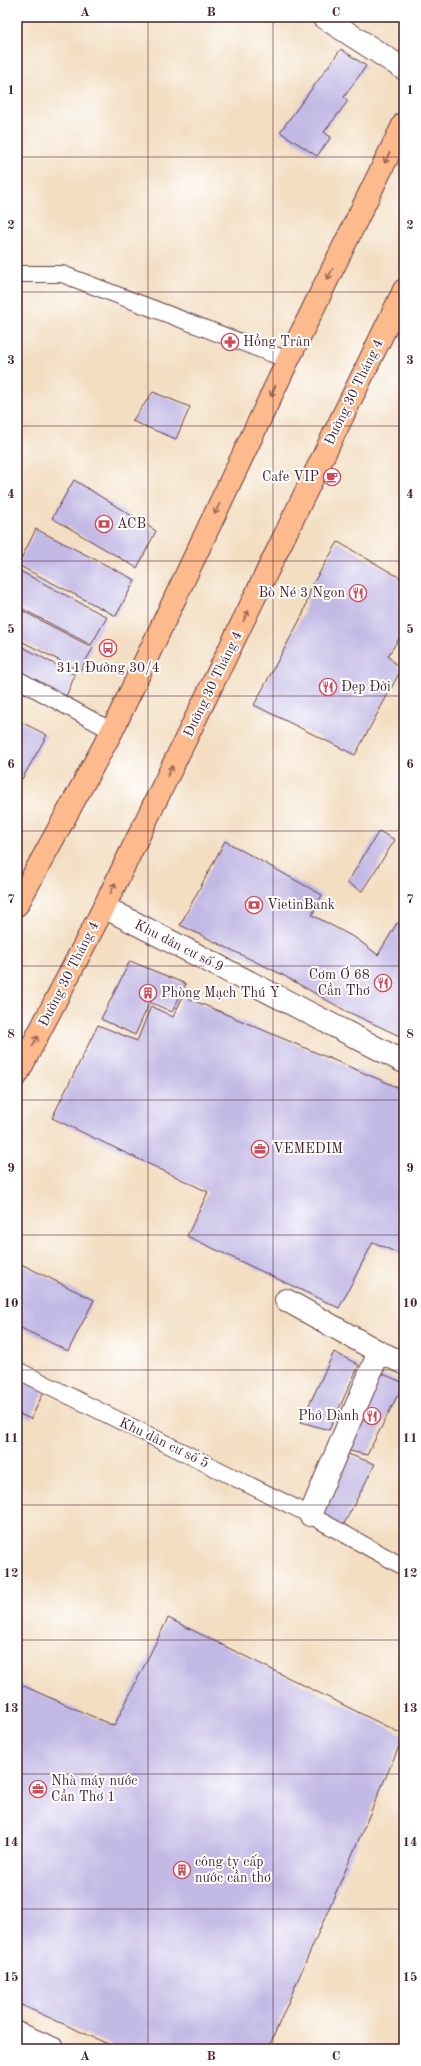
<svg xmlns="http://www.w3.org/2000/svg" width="421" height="2066" font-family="'Old Standard TT',serif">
	<rect width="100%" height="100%" fill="#fff"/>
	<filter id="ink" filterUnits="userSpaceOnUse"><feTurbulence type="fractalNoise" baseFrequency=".025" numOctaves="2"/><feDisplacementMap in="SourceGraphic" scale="8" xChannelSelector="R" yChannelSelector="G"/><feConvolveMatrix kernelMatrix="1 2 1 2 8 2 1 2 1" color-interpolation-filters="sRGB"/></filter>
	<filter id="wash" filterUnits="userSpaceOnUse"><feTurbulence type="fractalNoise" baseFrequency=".012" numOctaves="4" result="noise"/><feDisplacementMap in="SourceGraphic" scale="16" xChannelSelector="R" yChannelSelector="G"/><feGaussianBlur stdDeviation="0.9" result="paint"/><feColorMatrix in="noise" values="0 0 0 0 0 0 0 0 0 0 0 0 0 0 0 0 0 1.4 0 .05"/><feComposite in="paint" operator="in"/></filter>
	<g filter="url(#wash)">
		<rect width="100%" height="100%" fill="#f3dec2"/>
		<g id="blocks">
			<path fill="#c2bae5" d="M341,49l25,17 -22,31 4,4 -24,31 7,5 -14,19 -37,-24z
				M153,392l37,15 -14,32 -44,-18z
				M74,480l82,51 -19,37 -85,-50z
				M36,529l99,51 -19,36 -98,-51z
				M338,542l66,38v50l-16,26 13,14 -46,85 -101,-50 49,-91 9,-29z
				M18,570l89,47 -16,28 -74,-39z
				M17,608l76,40 -13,23 -63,-32z
				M17,644l58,31 -10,24 -48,-28z
				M17,720l30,15 -25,44 -5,-3z
				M379,831l16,9 -33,51 -15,-8z
				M225,841l97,54 -10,20 45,24 21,16 19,-32 7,4v111l-58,-27 -65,-37 -101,-49z
				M130,961l56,23 -14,28 -22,-10 -15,33 -34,-16z
				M183,996l221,94v166l-31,-14 -34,66 -152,-72 21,-44 -156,-74 46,-93 39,16 14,-35 22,11z
				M17,1262l77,38 -26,51 -51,-25z
				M334,1352l25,13 -30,65 -28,-8z
				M376,1371l28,12 -37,72 -25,-6z
				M17,1377l28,12 -14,30 -14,-6z
				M348,1454l27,10 -32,62 -24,-11z
				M168,1618l236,117 -136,314h-149l-102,-46v-320l97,43z"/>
		</g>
	</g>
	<g filter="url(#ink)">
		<use href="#blocks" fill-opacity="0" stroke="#633c42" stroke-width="1"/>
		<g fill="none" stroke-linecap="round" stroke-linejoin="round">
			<defs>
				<path id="service" d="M17,274h45l226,86
					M17,679l95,52
					M17,1370l293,145 94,52"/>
				<path id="minor" d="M104,907l300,155
					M286,1300l93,52 25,11
					M310,1515l69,-163
					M17,2033l37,16"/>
				<path id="tertiary" d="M323,17l81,52"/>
				<path id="primary" d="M17,905l95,-174 176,-371 116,-237
					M17,1075l87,-168 300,-617"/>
			</defs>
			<use href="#service" stroke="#633c42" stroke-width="18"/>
			<use href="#minor" stroke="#633c42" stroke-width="24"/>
			<use href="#tertiary" stroke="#633c42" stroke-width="24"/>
			<use href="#primary" stroke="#633c42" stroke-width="24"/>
			<use href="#service" stroke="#fff" stroke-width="16"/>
			<use href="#minor" stroke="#fff" stroke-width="22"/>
			<use href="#tertiary" stroke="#fff" stroke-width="22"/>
			<use href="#primary" stroke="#fcba8d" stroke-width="22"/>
		</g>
		<defs><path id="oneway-shaft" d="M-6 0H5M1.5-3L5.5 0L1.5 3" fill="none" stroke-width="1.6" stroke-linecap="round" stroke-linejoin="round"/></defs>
		<g stroke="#9a6557">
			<use href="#oneway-shaft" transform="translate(387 158) rotate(116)"/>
			<use href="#oneway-shaft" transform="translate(330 274) rotate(116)"/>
			<use href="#oneway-shaft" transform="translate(273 391) rotate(115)"/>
			<use href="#oneway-shaft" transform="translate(217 509) rotate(115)"/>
			<use href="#oneway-shaft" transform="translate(246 616) rotate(-64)"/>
			<use href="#oneway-shaft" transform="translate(170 771) rotate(-64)"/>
			<use href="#oneway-shaft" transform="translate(113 888) rotate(-64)"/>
			<use href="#oneway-shaft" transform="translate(35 1041) rotate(-63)"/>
		</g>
	</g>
	<path fill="none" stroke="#4a1f2b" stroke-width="1" stroke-opacity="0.55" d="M148,17v2032M273,17v2032M17,157h387M17,292h387M17,426h387M17,561h387M17,696h387M17,831h387M17,966h387M17,1100h387M17,1235h387M17,1370h387M17,1505h387M17,1640h387M17,1774h387M17,1909h387"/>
	<defs>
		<symbol id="pharmacy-ring" viewBox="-11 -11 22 22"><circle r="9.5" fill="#fff" stroke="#d1495b" stroke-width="1.5"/><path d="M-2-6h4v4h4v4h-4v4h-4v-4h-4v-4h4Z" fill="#d1495b"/></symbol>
		<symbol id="cafe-ring" viewBox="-11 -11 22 22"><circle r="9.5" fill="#fff" stroke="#d1495b" stroke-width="1.5"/><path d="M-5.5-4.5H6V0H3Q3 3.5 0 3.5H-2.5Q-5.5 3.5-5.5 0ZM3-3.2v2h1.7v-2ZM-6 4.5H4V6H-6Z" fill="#d1495b"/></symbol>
		<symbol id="bank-ring" viewBox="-11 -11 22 22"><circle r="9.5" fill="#fff" stroke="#d1495b" stroke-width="1.5"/><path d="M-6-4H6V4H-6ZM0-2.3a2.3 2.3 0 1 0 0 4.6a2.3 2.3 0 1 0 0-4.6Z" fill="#d1495b"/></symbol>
		<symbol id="restaurant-ring" viewBox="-11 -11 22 22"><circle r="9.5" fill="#fff" stroke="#d1495b" stroke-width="1.5"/><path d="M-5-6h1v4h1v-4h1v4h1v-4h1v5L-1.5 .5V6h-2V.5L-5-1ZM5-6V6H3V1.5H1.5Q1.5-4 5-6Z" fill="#d1495b"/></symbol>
		<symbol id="bus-ring" viewBox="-11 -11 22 22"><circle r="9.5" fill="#fff" stroke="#d1495b" stroke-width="1.5"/><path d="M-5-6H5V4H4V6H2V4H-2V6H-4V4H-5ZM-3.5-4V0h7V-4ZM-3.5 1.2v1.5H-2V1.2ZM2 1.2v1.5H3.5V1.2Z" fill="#d1495b"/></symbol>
		<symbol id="building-ring" viewBox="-11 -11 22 22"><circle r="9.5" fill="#fff" stroke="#d1495b" stroke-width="1.5"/><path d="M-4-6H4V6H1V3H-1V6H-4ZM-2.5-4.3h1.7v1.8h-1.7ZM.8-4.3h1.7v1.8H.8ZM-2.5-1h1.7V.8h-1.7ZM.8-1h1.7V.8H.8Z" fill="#d1495b"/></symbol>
		<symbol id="office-ring" viewBox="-11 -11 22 22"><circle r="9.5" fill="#fff" stroke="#d1495b" stroke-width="1.5"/><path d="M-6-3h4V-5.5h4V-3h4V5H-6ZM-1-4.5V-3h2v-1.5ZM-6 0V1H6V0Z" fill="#d1495b"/></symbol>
	</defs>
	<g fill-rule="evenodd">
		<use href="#pharmacy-ring" x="220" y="332" width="20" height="20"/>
		<use href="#cafe-ring" x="322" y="467" width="20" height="20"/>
		<use href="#bank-ring" x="94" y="514" width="20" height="20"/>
		<use href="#restaurant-ring" x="348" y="583" width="20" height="20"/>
		<use href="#bus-ring" x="98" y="638" width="20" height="20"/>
		<use href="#restaurant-ring" x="318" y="677" width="20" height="20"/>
		<use href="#bank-ring" x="244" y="895" width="20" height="20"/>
		<use href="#restaurant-ring" x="373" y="973" width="20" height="20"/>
		<use href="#building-ring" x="138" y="983" width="20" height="20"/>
		<use href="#office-ring" x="250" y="1139" width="20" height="20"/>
		<use href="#restaurant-ring" x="362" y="1406" width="20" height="20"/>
		<use href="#office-ring" x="28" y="1779" width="20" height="20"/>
		<use href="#building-ring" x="172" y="1860" width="20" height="20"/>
	</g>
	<g text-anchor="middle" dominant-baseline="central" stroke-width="4" stroke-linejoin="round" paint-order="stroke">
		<g font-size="14" fill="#4a1f2b" stroke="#fff" text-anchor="start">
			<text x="243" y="342">Hồng Trân</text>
			<text x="319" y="477" text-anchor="end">Cafe VIP</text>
			<text x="117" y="524">ACB</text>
			<text x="345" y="593" text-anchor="end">Bò Né 3 Ngon</text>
			<text x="108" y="668" text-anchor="middle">311 Đường 30/4</text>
			<text x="341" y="687">Đẹp Đời</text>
			<text x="267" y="905">VietinBank</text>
			<text x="370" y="975" text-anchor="end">Cơm Ơ 68<tspan x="370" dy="16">Cần Thơ</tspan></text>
			<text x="161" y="993">Phòng Mạch Thú Y</text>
			<text x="273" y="1149">VEMEDIM</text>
			<text x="359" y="1416" text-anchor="end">Phở Dành</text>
			<text x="51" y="1781">Nhà máy nước<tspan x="51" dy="16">Cần Thơ 1</tspan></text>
			<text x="195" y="1862">công ty cấp<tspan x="195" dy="16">nước cần thơ</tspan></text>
		</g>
		<g font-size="14" fill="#4a1f2b" stroke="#fff">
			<text transform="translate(354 392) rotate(-64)">Đường 30 Tháng 4</text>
			<text transform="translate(213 684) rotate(-64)">Đường 30 Tháng 4</text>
			<text transform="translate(179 946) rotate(27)">Khu dân cư số 9</text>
			<text transform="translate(69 974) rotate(-63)">Đường 30 Tháng 4</text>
			<text transform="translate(164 1443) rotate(26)">Khu dân cư số 5</text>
		</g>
	</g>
	<rect width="421" height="2066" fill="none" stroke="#fff" stroke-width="44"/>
	<rect x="22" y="22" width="377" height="2022" fill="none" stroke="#4a1f2b" stroke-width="1.5"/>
	<g font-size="13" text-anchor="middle" font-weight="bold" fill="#4a1f2b">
		<text x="85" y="16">A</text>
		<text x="211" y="16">B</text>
		<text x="336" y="16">C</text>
		<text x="11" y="94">1</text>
		<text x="410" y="94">1</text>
		<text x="11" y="229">2</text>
		<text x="410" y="229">2</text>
		<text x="11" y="364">3</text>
		<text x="410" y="364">3</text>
		<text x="11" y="498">4</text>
		<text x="410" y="498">4</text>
		<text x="11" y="633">5</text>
		<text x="410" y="633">5</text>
		<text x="11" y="768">6</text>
		<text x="410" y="768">6</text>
		<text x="11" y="903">7</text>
		<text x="410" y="903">7</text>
		<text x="11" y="1038">8</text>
		<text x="410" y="1038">8</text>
		<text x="11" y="1172">9</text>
		<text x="410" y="1172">9</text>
		<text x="11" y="1307">10</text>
		<text x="410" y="1307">10</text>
		<text x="11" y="1442">11</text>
		<text x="410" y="1442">11</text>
		<text x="11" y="1577">12</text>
		<text x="410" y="1577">12</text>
		<text x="11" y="1712">13</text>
		<text x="410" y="1712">13</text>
		<text x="11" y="1846">14</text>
		<text x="410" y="1846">14</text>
		<text x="11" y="1981">15</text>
		<text x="410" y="1981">15</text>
		<text x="85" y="2060">A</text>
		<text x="211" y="2060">B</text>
		<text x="336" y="2060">C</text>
	</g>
</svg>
